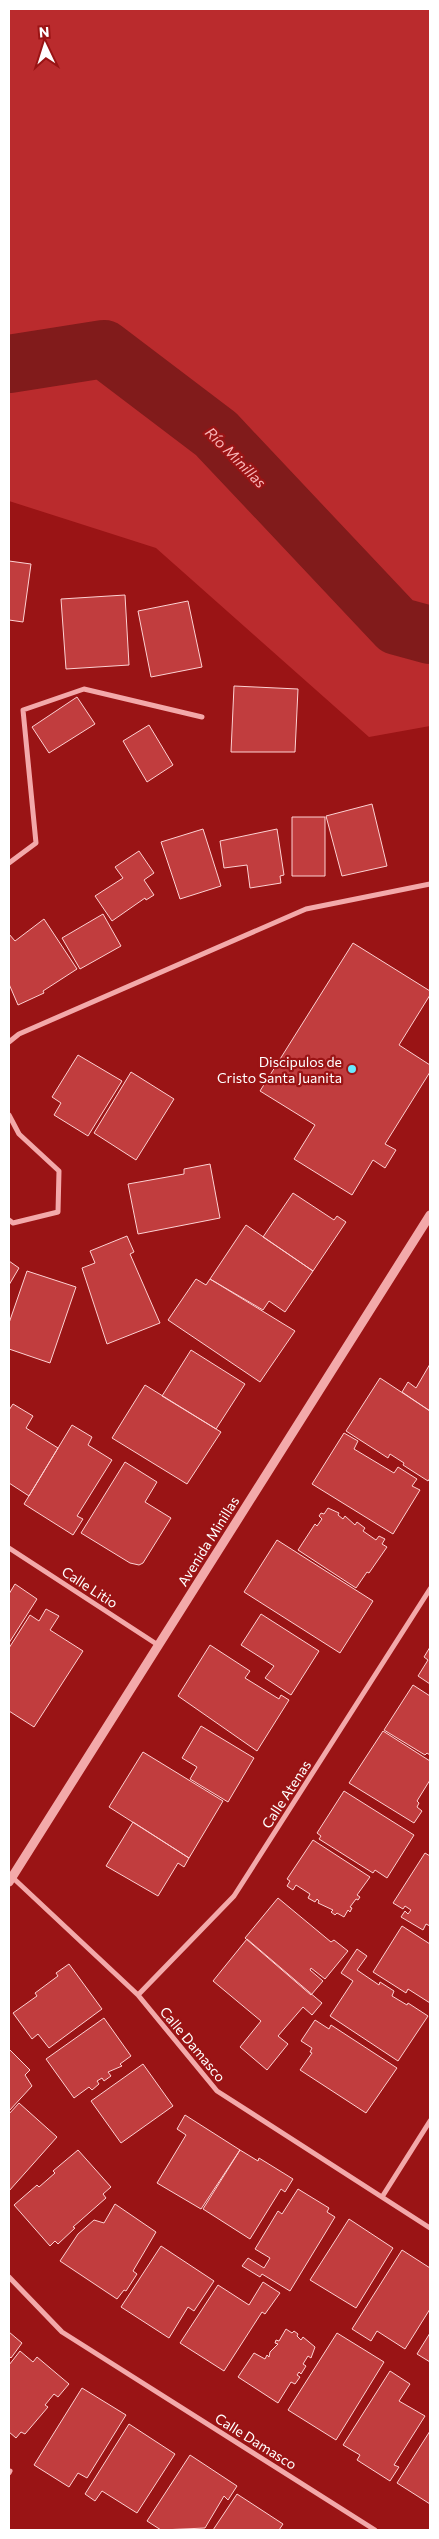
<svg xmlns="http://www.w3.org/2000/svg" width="439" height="2539" font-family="Commissioner,sans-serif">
	<rect width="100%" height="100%" fill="#9a1415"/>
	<path fill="#ba2b2d" d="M9,9h421v717l-61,11 -213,-189 -147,-47z"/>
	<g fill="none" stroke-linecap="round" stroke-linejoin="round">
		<path stroke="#811b1b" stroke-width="58" d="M9,364l95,-15 112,85 181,192 33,9"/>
	</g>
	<path fill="#c13d3e" stroke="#fdd1d2" d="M9,561l22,3 -8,58 -14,-2z
		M125,595l4,70 -63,4 -5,-70z
		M188,601l14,66 -51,10 -13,-66z
		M234,686l64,3 -3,63h-64z
		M77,697l18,27 -46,29 -17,-26z
		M149,725l24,40 -26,17 -24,-41z
		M372,804l15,62 -45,10 -16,-60z
		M292,817h33v59h-33z
		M203,829l18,57 -41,13 -19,-57z
		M277,829l7,46 -4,1 1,7 -31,5 -3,-23 -23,3 -4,-27z
		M139,851l15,22 -10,7 10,15 -8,5 -1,-2 -33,23 -17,-25 28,-18 -8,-11z
		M103,914l18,32 -41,23 -18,-31z
		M44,919l33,50 -34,22 1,2 -26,12 -9,-21v-50l6,7z
		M353,943l77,48v4l-31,50 31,20v7l-45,72 11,6 -11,18 -12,-8 -21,35 -58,-36 21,-34 -55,-34z
		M78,1055l44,26 -34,55 -34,-21 7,-12 -9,-6z
		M131,1072l43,27 -38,61 -42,-27z
		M210,1164l10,54 -82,16 -10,-50 56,-10v-5z
		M293,1193l41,27 3,-4 9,6 -33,49 -50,-34z
		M246,1225l67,46 -28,41 -16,-11 -6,9 -53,-31z
		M127,1236l7,16 -4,2 30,69 -53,21 -25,-76 13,-5 -5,-12z
		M9,1261l10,7 -10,17z
		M27,1271l49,16 -26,76 -41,-14v-26z
		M196,1279l10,6 4,-6 85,52 -35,51 -92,-62z
		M191,1350l54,34 -29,45 -54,-33z
		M430,1364v47l-28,-19 6,-10 8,6z
		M380,1378l50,33v67l-2,3 -25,-16 1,-2 -14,-9 -2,4 -42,-27z
		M145,1385l76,47 -34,52 -75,-46z
		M13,1404l20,12 -7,12 32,20 -29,48 -20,-13v-73z
		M72,1425l20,12 -4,8 24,15 -35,56 6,3 -10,16 -49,-31z
		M344,1433l14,8 -4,8 40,24 4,-6 19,12 -5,7 8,4 -27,44 -81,-50z
		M125,1462l32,20 -12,20 26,16 -28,45 -4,2 -9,-2 -49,-30z
		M328,1508l11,5 -1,2 5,4 2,-3 10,9 2,-3 8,6 -2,3 13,9 3,-4 6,3 -3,5 5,3 -18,26 -2,-1 -11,16 -58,-38 17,-26 2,2 5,-7 -3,-3 2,-3 3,1z
		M277,1540l96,61 -33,52 -96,-61z
		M15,1584l22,15 -28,44v-49z
		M46,1609l13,7 -9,14 33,21 -49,76 -25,-16v-63l21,-33 9,6z
		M261,1614l58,37 -28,44 -26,-17 9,-12 -33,-21z
		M210,1645l40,26 -5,7 34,21 2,-4 8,5 -32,51 -79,-55z
		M430,1647v37l-12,-8 10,-16 -4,-3z
		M413,1685l17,11v59l-3,-2 -2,2 -41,-25z
		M201,1726l53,32 -26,44 -38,-23 7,-12 -15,-9z
		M383,1731l47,30v19l-13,21 2,2 -2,4 5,4 -8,12 -65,-40z
		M143,1752l80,49 -34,57 -80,-51z
		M344,1791l70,44 -27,43 -12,-8 -2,3 -54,-34 2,-3 -4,-3z
		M133,1822l56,36 -5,9 -6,-4 -20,33 -52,-30z
		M313,1840l57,37 -13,18 3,2 -2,3 -2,-1 -6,8 2,1 -2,4 -2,-2 -4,7 -7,-4 -2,2 -4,-3 2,-2 -15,-7 1,-2 -2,-2 -2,3 -7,-4 2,-4 -14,-9 -3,5 -6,-4 3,-5 -3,-2z
		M425,1853l5,3v70l-4,-2 -3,6 -22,-13 4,-6 3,3 3,-4 -6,-4 -2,3 -10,-6z
		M278,1898l53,44 3,-2 14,11 -23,28 -14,-11 -1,2 13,11 -12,14 -66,-57z
		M402,1926l28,18v59l-22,-14 -2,4 -33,-21z
		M247,1939l75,64 -10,12 -9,-8 -25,29 10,8 -21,26 -27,-23 21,-26 -48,-40z
		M357,1949l10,7 -10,14 22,15 1,-3 14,9 -2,5 15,9 1,-2 20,13 -30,45 -68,-45 23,-35 -12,-8z
		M69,1964l33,45 -53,39 -11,-14 -6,5 -19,-26 24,-17 -2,-3 23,-17 -2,-3z
		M104,2018l27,38 -11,8 2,2 -14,6 3,4 -7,5 -2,-3 -5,3 2,3 -7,6 -3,-3 -15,11 -28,-39z
		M315,2020l14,9 2,-4 66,43 -31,45 -66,-43 12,-17 -2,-1 2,-4 -11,-7z
		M9,2049l21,21 -5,5 7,11 -23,25z
		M143,2064l30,42 -52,37 -30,-42z
		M19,2103l38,34 -48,54v-77z
		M185,2115l55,35 -39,59 -44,-26 29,-48 -9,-6z
		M78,2150l33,37 -8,7 3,4 -33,29 2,1 -17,16 -3,-3 -5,5 -36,-41 23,-20 2,2 16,-14 -2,-2z
		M240,2150l18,11 1,-3 34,21 -8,13 -4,-3 -31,50 -47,-30z
		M298,2189l31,19 -2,4 8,5 -45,74 -28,-17 -2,3 -18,-11 6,-8 16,10 6,-10 -15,-9 23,-38 4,3z
		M115,2204l41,28 -23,39 4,3 -11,17 -2,-1 -7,9 -57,-38 18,-27 16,-14 10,3z
		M349,2219l44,29 -37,60 -46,-28z
		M161,2246l53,35 -20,30 -6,-4 -19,31 -48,-31z
		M402,2250l28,18v41l-25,40 -28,-18 -6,10 -19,-12z
		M263,2282l17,11 -15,21 -3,-2 -38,59 -44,-28 38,-58 31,20z
		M286,2329l6,4 2,-2 4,3 -1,2 4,4 2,-3 12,10 -4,11 -3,-2 -5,8 3,2 -5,8 -2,-2 -2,3 3,2 -5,7 -4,-2 -13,21 -40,-26 16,-24 11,6 2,-4 2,2 1,-5 8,-8 -3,-1 1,-3 3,1z
		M9,2332l13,11 -11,15 -2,-2z
		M337,2333l47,29 -48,78 -48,-30z
		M430,2333v29l-13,-8z
		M20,2351l13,11 4,-5 32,27 -11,13 -4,-3 -9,11 3,2 -23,27 -4,-2 -5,6 -7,-6v-67z
		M390,2371l20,13 -11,17 26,15 -31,49 5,2 -9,14 -33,-21 3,-5 -17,-10z
		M82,2388l44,27 -39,63 -9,-5 -9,14 -35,-22z
		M129,2424l46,30 -38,59 -35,-22 -7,10 -10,-7z
		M430,2431v73l-33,-21z
		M190,2455l47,31 -9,14 -4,-4 -19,32 -44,2 -14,-9z
		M237,2494l46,30 -4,6h-66z"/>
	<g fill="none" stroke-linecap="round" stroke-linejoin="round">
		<path stroke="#f3a9aa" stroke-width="5" d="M9,863l27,-20 -13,-133 61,-21 118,28
			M9,1042l10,-8 287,-125 124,-25
			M9,1115l10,19 40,37 -1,41 -45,11 -4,-3
			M9,1548l149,97
			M11,1876l127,119 79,96 213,137
			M138,1995l96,-99 196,-307
			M382,2197l48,-76
			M9,2277l53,55 313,198
			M9,2473l1,-2"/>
		<path stroke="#f3a9aa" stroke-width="9" d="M9,1882l421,-667"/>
	</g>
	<circle fill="#6be9ff" stroke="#9a1415" stroke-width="2" cx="352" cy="1069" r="5"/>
	<g text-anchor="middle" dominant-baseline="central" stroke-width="4.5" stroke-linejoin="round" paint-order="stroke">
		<g font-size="14" fill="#fff" stroke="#9a1415" text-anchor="end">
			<text x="342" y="1061">Discipulos de<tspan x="342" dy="16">Cristo Santa Juanita</tspan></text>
		</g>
		<g font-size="14" fill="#fff" stroke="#9a1415">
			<text transform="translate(208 1541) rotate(-58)">Avenida Minillas</text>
			<text transform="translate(90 1587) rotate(33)">Calle Litio</text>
			<text transform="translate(286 1794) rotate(-57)">Calle Atenas</text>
			<text transform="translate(193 2044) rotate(50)">Calle Damasco</text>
			<text transform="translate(256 2441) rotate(32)">Calle Damasco</text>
		</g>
		<g font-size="15" font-style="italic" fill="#f9b5b7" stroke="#9a1415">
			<text transform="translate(236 457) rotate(45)">Río Minillas</text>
		</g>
	</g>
	<rect width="439" height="2539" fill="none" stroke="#ffffff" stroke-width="20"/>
	<g transform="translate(45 45) rotate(356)" stroke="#9a1415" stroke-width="4" paint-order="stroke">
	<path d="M0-4L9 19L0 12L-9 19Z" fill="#ffffff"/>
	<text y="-8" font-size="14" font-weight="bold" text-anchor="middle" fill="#ffffff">N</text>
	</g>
</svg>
